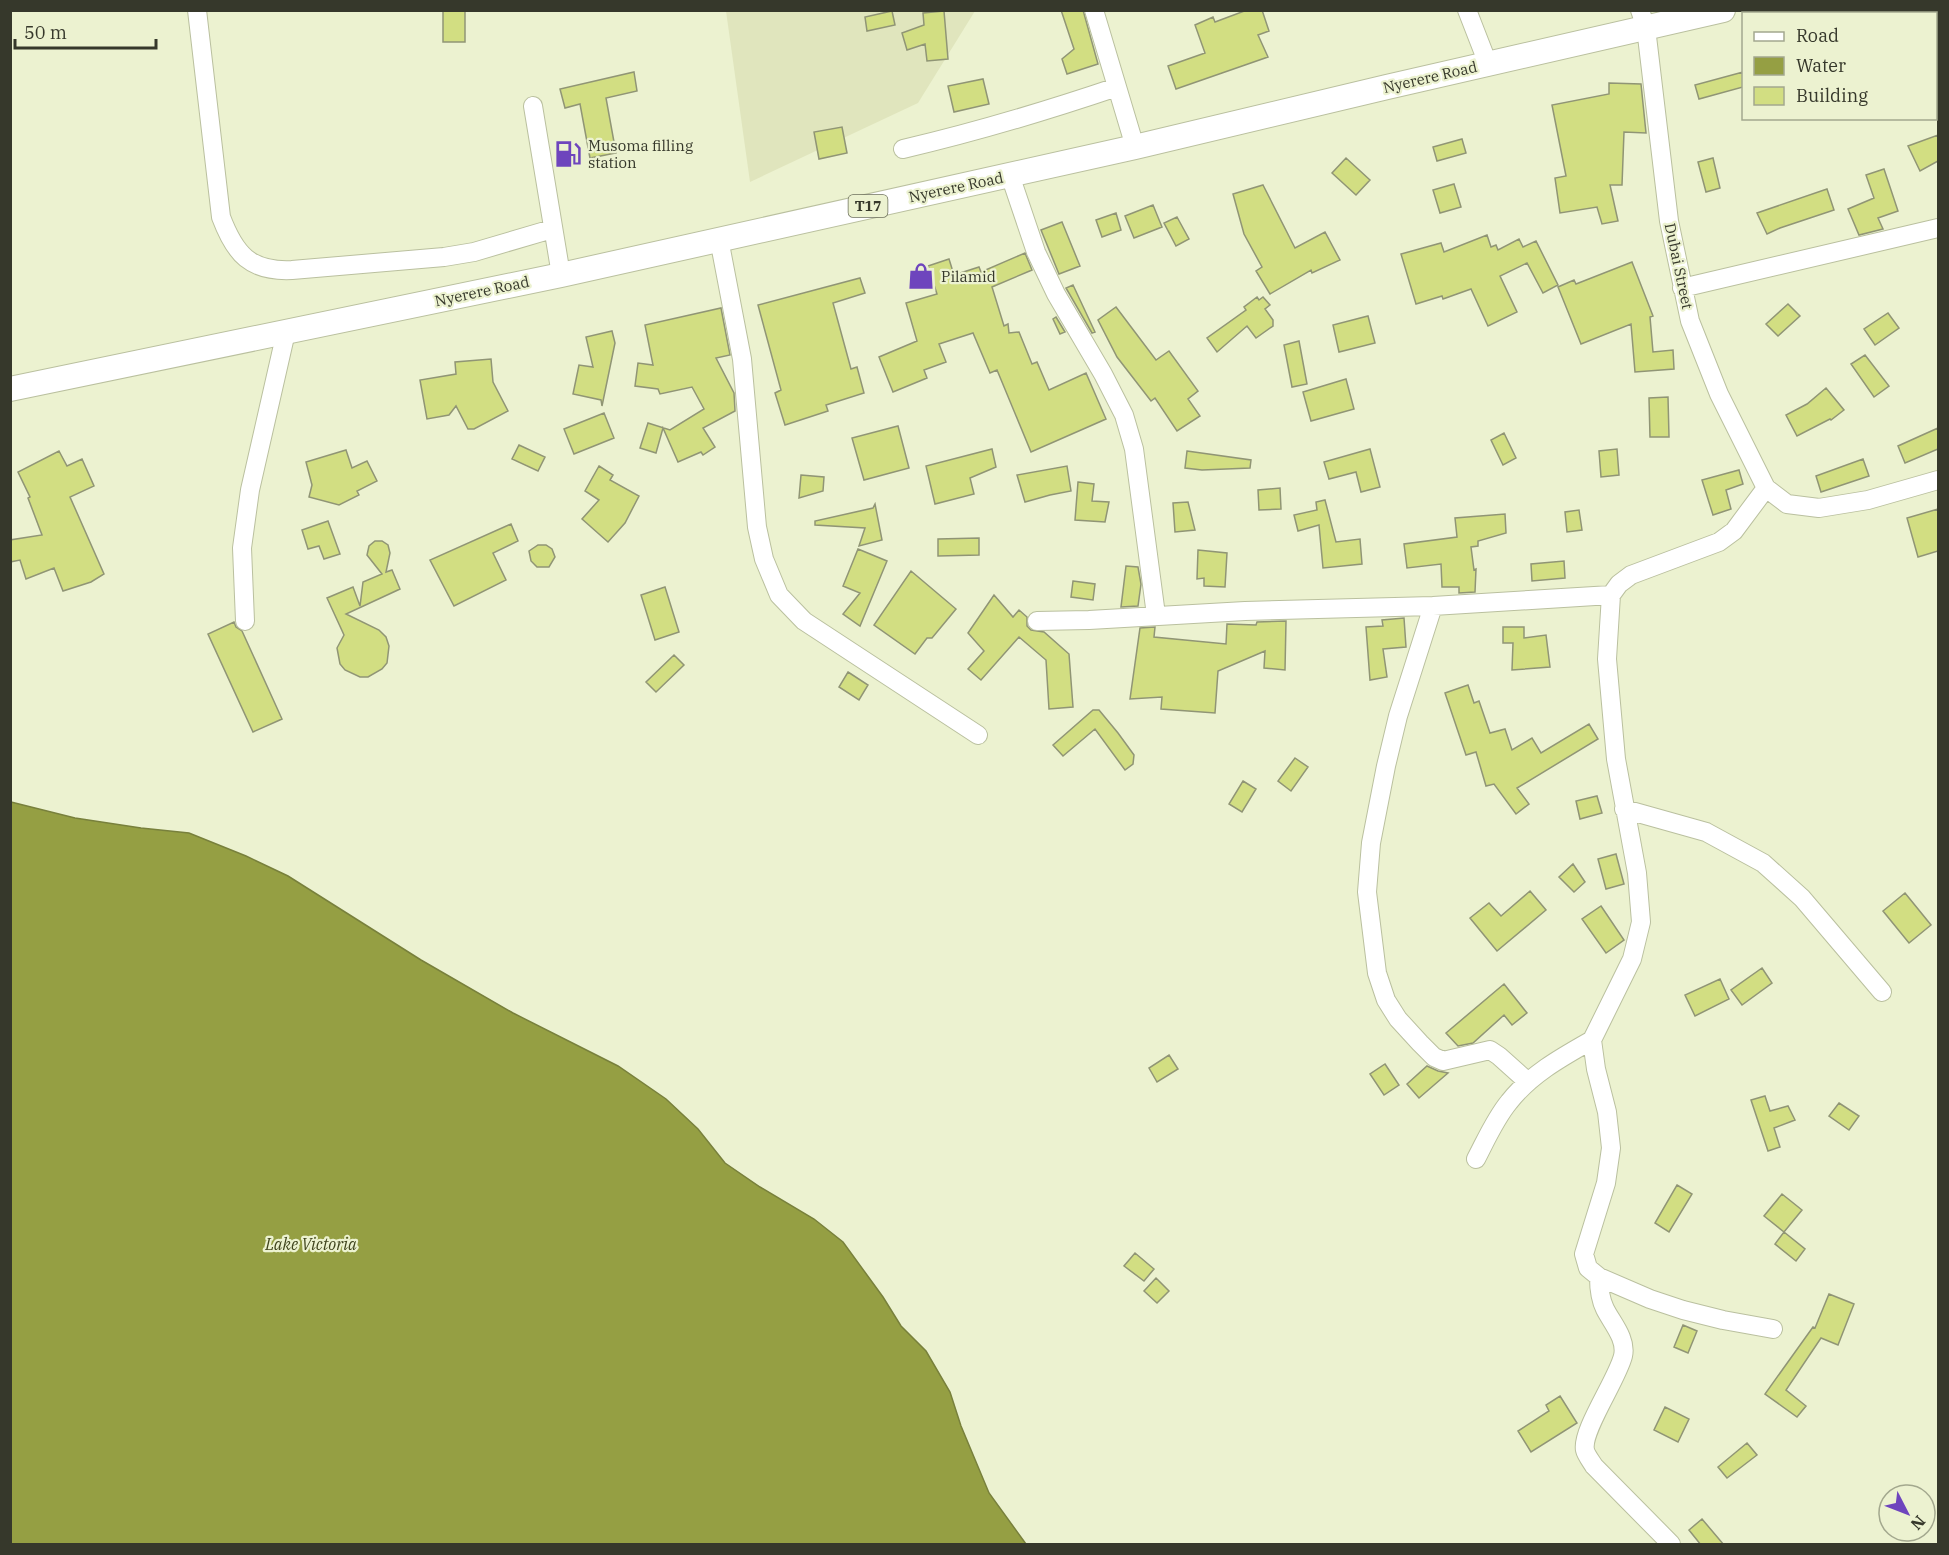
<svg xmlns="http://www.w3.org/2000/svg" width="1949" height="1555" font-family="'IBM Plex Serif',serif">
	<rect width="100%" height="100%" fill="#ecf2d0"/>
	<path fill="#e0e5bd" d="M726,11h249l-57,92 -168,79z"/>
	<path fill="#959f43" stroke="#78803c" stroke-width="1.5" d="M11,802l64,16 66,10 48,5 57,23 42,20 133,84 92,53 105,53 48,33 32,30 27,34 35,24 54,32 29,23 40,55 18,29 25,25 24,41 11,34 28,67 37,51h-1015z"/>
	<path fill="#d2de82" stroke="#909575" stroke-width="1.5" d="M443,10h22v32h-22z
		M1061,10h22l15,54 -31,10 -5,-15 12,-10z
		M1247,10h15l7,21 -11,4 10,22 -92,32 -8,-23 37,-13 -10,-28 18,-8 2,5z
		M892,11l3,14 -28,6 -2,-14z
		M944,11l4,48 -21,2 -2,-17 -18,6 -5,-17 22,-8 -1,-12z
		M634,72l3,19 -31,7 10,55 -26,5 -10,-54 -15,4 -5,-19z
		M1743,72v15l-44,12 -4,-14z
		M983,79l6,25 -35,8 -6,-26z
		M1609,83l32,1 5,49 -22,-1 -2,53h-12l8,36 -16,3 -5,-17 -37,6 -5,-35 11,-2 -14,-71 57,-11z
		M842,127l5,26 -28,6 -5,-27z
		M1938,135v26l-18,10 -12,-25z
		M1462,139l4,14 -29,8 -4,-14z
		M1346,158l24,22 -14,15 -24,-22z
		M1713,158l7,30 -14,4 -8,-30z
		M1884,169l14,42 -20,7 5,11 -24,6 -11,-26 26,-11 -8,-23z
		M1454,184l7,23 -21,6 -7,-23z
		M1263,185l32,63 30,-16 15,28 -28,13 -1,-3 -41,24 -14,-23 6,-4 -18,-33 -11,-40z
		M1827,189l7,21 -54,18 -13,6 -10,-21z
		M1153,205l9,22 -28,11 -9,-22z
		M1116,213l5,17 -19,7 -6,-17z
		M1177,217l12,22 -13,7 -12,-23z
		M1062,222l18,44 -21,8 -18,-44z
		M1487,235l4,12 5,-2 2,5 21,-11 4,8 13,-6 22,44 -15,8 -16,-30 -27,13 17,36 -29,14 -17,-37 -28,10 -1,-3 -26,8 -15,-50 40,-11 3,9z
		M1025,253l7,17 -40,17 12,39 4,-2 1,9 10,-1 13,32 5,-2 12,28 37,-17 20,46 -75,33 -34,-82 -7,3 -17,-40 -34,11 7,18 -22,8 3,8 -34,14 -14,-35 38,-16 -11,-38 31,-9 -9,-28 21,-7 5,16 25,-8 2,5z
		M1632,262l21,54 -3,1 3,35 20,-2 1,19 -39,3 -4,-48 -50,20 -23,-57 16,-7 2,4z
		M860,278l5,15 -32,10 18,66 6,-2 7,26 -38,12 2,6 -43,14 -10,-32 6,-3 -23,-85z
		M1073,285l22,47 -3,1 -26,-45z
		M1257,297l2,3 4,-3 7,8 -5,4 8,11v6l-17,12 -9,-12 -30,26 -10,-14 39,-28 -2,-3z
		M1788,304l12,12 -22,20 -12,-12z
		M1116,307l40,53 13,-9 29,40 -10,8 12,17 -23,15 -22,-33 -4,3 -34,-44 -19,-37z
		M721,308l9,47 -14,3 18,35 1,18 -32,17 12,19 -12,8 -2,-3 -23,10 -15,-34 -7,25 -16,-5 8,-25 22,7 34,-21 -12,-22 -32,7 -2,-5 -23,-3 3,-23 15,2 -8,-40z
		M1888,313l11,15 -24,17 -11,-16z
		M1368,316l7,27 -36,9 -6,-27z
		M1056,317l9,15 -5,2 -7,-15z
		M612,331l3,12 -13,63 -1,-6 -28,-6 6,-29 14,2 -7,-30z
		M1299,341l8,43 -15,3 -8,-42z
		M1865,355l24,31 -15,11 -23,-33z
		M491,359l2,23 15,29 -34,18h-6l-12,-23 -7,9 -22,4 -7,-39 36,-6 -1,-12z
		M1346,379l8,30 -43,12 -8,-29z
		M1826,388l18,22 -13,10 -1,-1 -33,17 -11,-21 21,-11z
		M1668,397l1,40h-19l-1,-39z
		M604,413l10,25 -40,16 -10,-25z
		M898,426l11,42 -45,12 -12,-42z
		M1938,428v21l-33,14 -7,-17z
		M1504,433l12,25 -13,7 -12,-25z
		M519,445l26,12 -7,14 -26,-12z
		M992,449l4,18 -26,11 4,16 -39,10 -9,-38z
		M1370,449l10,38 -19,5 -5,-20 -27,7 -5,-17z
		M1617,449l2,26 -18,2 -2,-26z
		M346,450l6,18 15,-7 10,20 -20,10 2,4 -20,10 -30,-8 3,-12 -6,-23z
		M59,451l8,15 15,-7 12,27 -24,11 34,77 -13,8 -28,9 -9,-23 -28,11 -6,-19 -10,2v-22l32,-5 -14,-37 2,-1 -12,-25z
		M1187,451l64,9 -1,8 -48,2 -17,-2z
		M1863,459l6,17 -48,16 -5,-16z
		M599,466l14,9 -3,5 29,16 -14,27 -17,19 -26,-23 17,-19 -14,-9z
		M1067,466l4,25 -21,4 -25,7 -8,-27z
		M1739,470l4,14 -17,6 5,19 -18,6 -11,-35z
		M801,475l23,2 -1,14 -24,7z
		M1078,482l16,2 -2,17 17,1 -4,20 -30,-2z
		M1280,488l1,21 -22,1 -1,-20z
		M1325,500l11,42 24,-3 2,25 -39,4 -4,-43 -21,6 -4,-16 23,-5 -1,-8z
		M1188,502l7,28 -20,2 -2,-29z
		M875,504l7,36 -23,6 6,-18 -50,-3v-4l58,-13z
		M1938,509v42l-20,6 -11,-39z
		M1579,510l3,20 -15,2 -2,-20z
		M1505,514l1,19 -28,8v5l-7,1 3,23 2,-1 -1,23 -16,1v-6h-17l-1,-23 -34,4 -3,-24 53,-7 -2,-19z
		M328,521l12,33 -16,5 -5,-13 -11,3 -6,-19z
		M511,524l7,17 -25,12 13,27 -52,26 -24,-46z
		M979,538v17l-41,1v-17z
		M375,541h7l6,4 2,8 -4,19 6,-2 8,19 -54,25 33,16 7,7 3,9 -2,17 -5,6 -14,8h-8l-15,-7 -5,-6 -3,-16 7,-13 -17,-37 26,-11 7,19 3,-24 19,-8 -15,-19 2,-9z
		M538,545h8l6,4 3,8 -6,10h-12l-6,-6 -2,-10z
		M858,549l29,12 -27,65 -17,-12 17,-21 -17,-7z
		M1198,550l29,3 -2,34 -21,-1v-8l-7,1z
		M1564,561l1,17 -33,3 -1,-17z
		M1126,566l12,1 3,17 -3,22 -17,1z
		M911,571l45,38 -24,29h-5l-12,16 -41,-29z
		M1073,581l22,3 -2,16 -22,-3z
		M665,587l14,45 -24,8 -14,-45z
		M994,595l19,22 6,-7 8,7v9l4,4 13,2 25,22 4,53 -24,2 -3,-49 -27,-23 -38,43 -13,-11 16,-18 -16,-18z
		M1404,618l2,29 -23,2 4,28 -17,3 -4,-53 17,-1 -1,-6z
		M1286,621l-1,49 -21,-2 1,-17 -47,20 -3,42 -54,-4 1,-12 -32,2 10,-71 15,-1 -1,10 72,7 1,-20 29,1 1,-3z
		M234,622l2,5 6,4 40,88 -29,13 -45,-98z
		M1503,627h21v11l22,-3 4,32 -38,3 1,-27h-10z
		M674,655l10,10 -28,27 -10,-10z
		M848,672l20,13 -9,15 -20,-13z
		M1468,685l6,18 5,-2 11,32 15,-4 7,21 20,-12 9,15 48,-29 9,15 -81,49 12,16 -13,10 -22,-30 -8,2 -10,-34 -10,3 -21,-62z
		M1093,710h6l19,23 16,22 -1,9 -8,6 -30,-41 -32,27 -10,-11z
		M1295,758l13,9 -17,24 -13,-10z
		M1243,781l13,8 -14,23 -13,-8z
		M1597,796l5,17 -22,6 -4,-18z
		M1616,854l8,30 -18,5 -8,-30z
		M1573,864l12,18 -11,10 -15,-15z
		M1530,891l16,19 -49,41 -27,-33 19,-15 12,13z
		M1905,893l26,32 -22,18 -26,-32z
		M1601,906l23,34 -18,13 -24,-34z
		M1762,968l10,15 -30,22 -11,-15z
		M1720,979l9,20 -34,17 -10,-21z
		M1504,984l23,29 -15,12 -8,-10 -31,28 -15,3 -12,-13z
		M1169,1055l9,14 -21,13 -8,-14z
		M1385,1064l14,21 -15,10 -14,-21z
		M1427,1066l11,5 10,2 -29,25 -12,-14z
		M1765,1096l5,15 18,-5 7,14 -21,8 6,19 -12,4 -17,-51z
		M1839,1103l20,13 -10,14 -20,-14z
		M1677,1185l15,9 -23,38 -14,-9z
		M1782,1194l20,16 -18,22 -20,-16z
		M1784,1232l21,17 -9,12 -21,-17z
		M1135,1253l19,16 -10,12 -20,-15z
		M1156,1278l13,13 -12,12 -13,-12z
		M1829,1294l25,10 -16,41 -17,-7 -35,52 20,16 -9,11 -32,-23 48,-67 2,1z
		M1683,1325l14,6 -9,22 -14,-6z
		M1560,1396l17,27 -46,29 -13,-21 31,-20 -3,-6z
		M1665,1407l24,12 -11,23 -24,-12z
		M1747,1443l10,12 -30,23 -9,-11z
		M1702,1519l22,26h-23l-12,-15z"/>
	<g fill="none" stroke-linecap="round" stroke-linejoin="round">
		<defs>
			<path id="minor" d="M197,10l24,207c14,37 29,55 71,53l152,-13 30,-5 78,-23
				M1094,10l41,137
				M1467,10l21,54
				M1640,10l6,18 23,193 21,100 29,73 47,94 21,16 32,4 49,-8 70,-20
				M533,106l28,169
				M903,149c73,-17 143,-38 214,-62
				M1010,175l26,77 20,42 47,80 21,41 10,34 22,166
				M719,239l23,120 15,168 7,32 15,36 25,26 174,114
				M1682,288l256,-60
				M1766,488l-32,43 -15,11 -88,33 -12,9 -8,11 -4,64 9,100 21,114 4,49 -9,37 -40,81 4,29 11,43 4,36 -5,35 -22,71 4,14 11,9 51,22 33,11 40,10 50,9
				M1433,606l-35,110 -12,50 -15,77 -4,49 10,81 9,27 12,19 22,24 14,14 9,4 47,-11 9,6 29,26
				M245,621l-3,-73 8,-58 36,-158
				M1037,621l52,-1 156,-9 188,-5 178,-11
				M1624,809l82,23 57,31 39,35 80,94
				M1476,1159c10,-19 19,-40 33,-57 22,-28 53,-45 83,-62
				M1599,1277c0,11 1,22 6,32 7,14 22,30 18,47 -6,24 -42,75 -38,94 1,5 6,11 9,16l77,78"/>
			<path id="major" d="M10,389l551,-114 574,-128 252,-60 336,-77"/>
		</defs>
		<use href="#minor" stroke="#bac09f" stroke-width="20"/>
		<use href="#major" stroke="#bac09f" stroke-width="26"/>
		<use href="#minor" stroke="#fff" stroke-width="18"/>
		<use href="#major" stroke="#fff" stroke-width="24"/>
	</g>
	<defs>
		<symbol id="fuel-bare" viewBox="-9 -9 18 18"><path d="M-5.5-6h7V0h2V4h1.3V-2.5L3-4.5l.8-.8L6-3V5H2.5V1h-1V6h-7ZM-4.2-4.7v3.2H.2V-4.7Z" fill="#6e45bd" stroke="#ecf2d0" stroke-width="2.5" paint-order="stroke"/></symbol>
		<symbol id="shop-bare" viewBox="-9 -9 18 18"><path d="M-5-2.5h2.3a2.7 3.5 0 0 1 5.4 0H5L5.5 6h-11ZM-1.5-2.5h3a1.5 2.3 0 0 0-3 0Z" fill="#6e45bd" stroke="#ecf2d0" stroke-width="2.5" paint-order="stroke"/></symbol>
	</defs>
	<g fill-rule="evenodd">
		<use href="#fuel-bare" x="549" y="135" width="38" height="38"/>
		<use href="#shop-bare" x="902" y="257" width="38" height="38"/>
	</g>
	<g text-anchor="middle" dominant-baseline="central" stroke-width="4.5" stroke-linejoin="round" paint-order="stroke">
		<rect fill="#ecf2d0" stroke="#6d705c" stroke-width="1.5" x="848.5" y="195" width="39" height="22" rx="4.5"/>
		<g font-size="14" font-weight="bold" fill="#36382b">
			<text x="868" y="206">T17</text>
		</g>
		<g font-size="15" fill="#36382b" stroke="#ecf2d0">
			<text transform="translate(1430 77) rotate(-13)">Nyerere Road</text>
			<text transform="translate(956 187) rotate(-12)">Nyerere Road</text>
			<text transform="translate(1679 266) rotate(78)">Dubai Street</text>
			<text transform="translate(482 291) rotate(-12)">Nyerere Road</text>
		</g>
		<g font-size="15" fill="#36382b" stroke="#ecf2d0" text-anchor="start">
			<text x="588" y="145">Musoma filling<tspan x="588" dy="17">station</tspan></text>
			<text x="941" y="276">Pilamid</text>
		</g>
		<g font-size="16" font-style="italic" fill="#3f441d" stroke="#ecf2d0">
			<text x="311" y="1244">Lake Victoria</text>
		</g>
	</g>
	<rect width="1949" height="1555" fill="none" stroke="#36382b" stroke-width="24"/>
	<rect x="1742" y="12" width="195" height="108" fill="#ecf2d0" stroke="#a3a88e" stroke-width="1.5"/>
	<rect x="1754" y="32" width="30" height="9" fill="#ffffff" stroke="#a3a88e" stroke-width="1.5"/>
	<text x="1796" y="42" font-size="18" fill="#36382b">Road</text>
	<rect x="1754" y="57" width="30" height="18" fill="#959f43" stroke="#a3a88e" stroke-width="1.5"/>
	<text x="1796" y="72" font-size="18" fill="#36382b">Water</text>
	<rect x="1754" y="87" width="30" height="18" fill="#d2de82" stroke="#a3a88e" stroke-width="1.5"/>
	<text x="1796" y="102" font-size="18" fill="#36382b">Building</text>
	<g transform="translate(1907 1513) rotate(132)"><circle r="28" fill="#ecf2d0" stroke="#a3a88e" stroke-width="1.5"/>
	<path d="M0-4.5L10 22L0 15L-10 22Z" fill="#6e45bd"/>
	<text y="-9" font-size="16" font-weight="bold" text-anchor="middle" fill="#36382b">N</text>
	</g>
	<path d="M15 39v9h141v-9" fill="none" stroke="#36382b" stroke-width="3"/>
	<text x="24" y="39" font-size="18" fill="#36382b" stroke="#ecf2d0" stroke-width="4.5" paint-order="stroke">50 m</text>
</svg>
